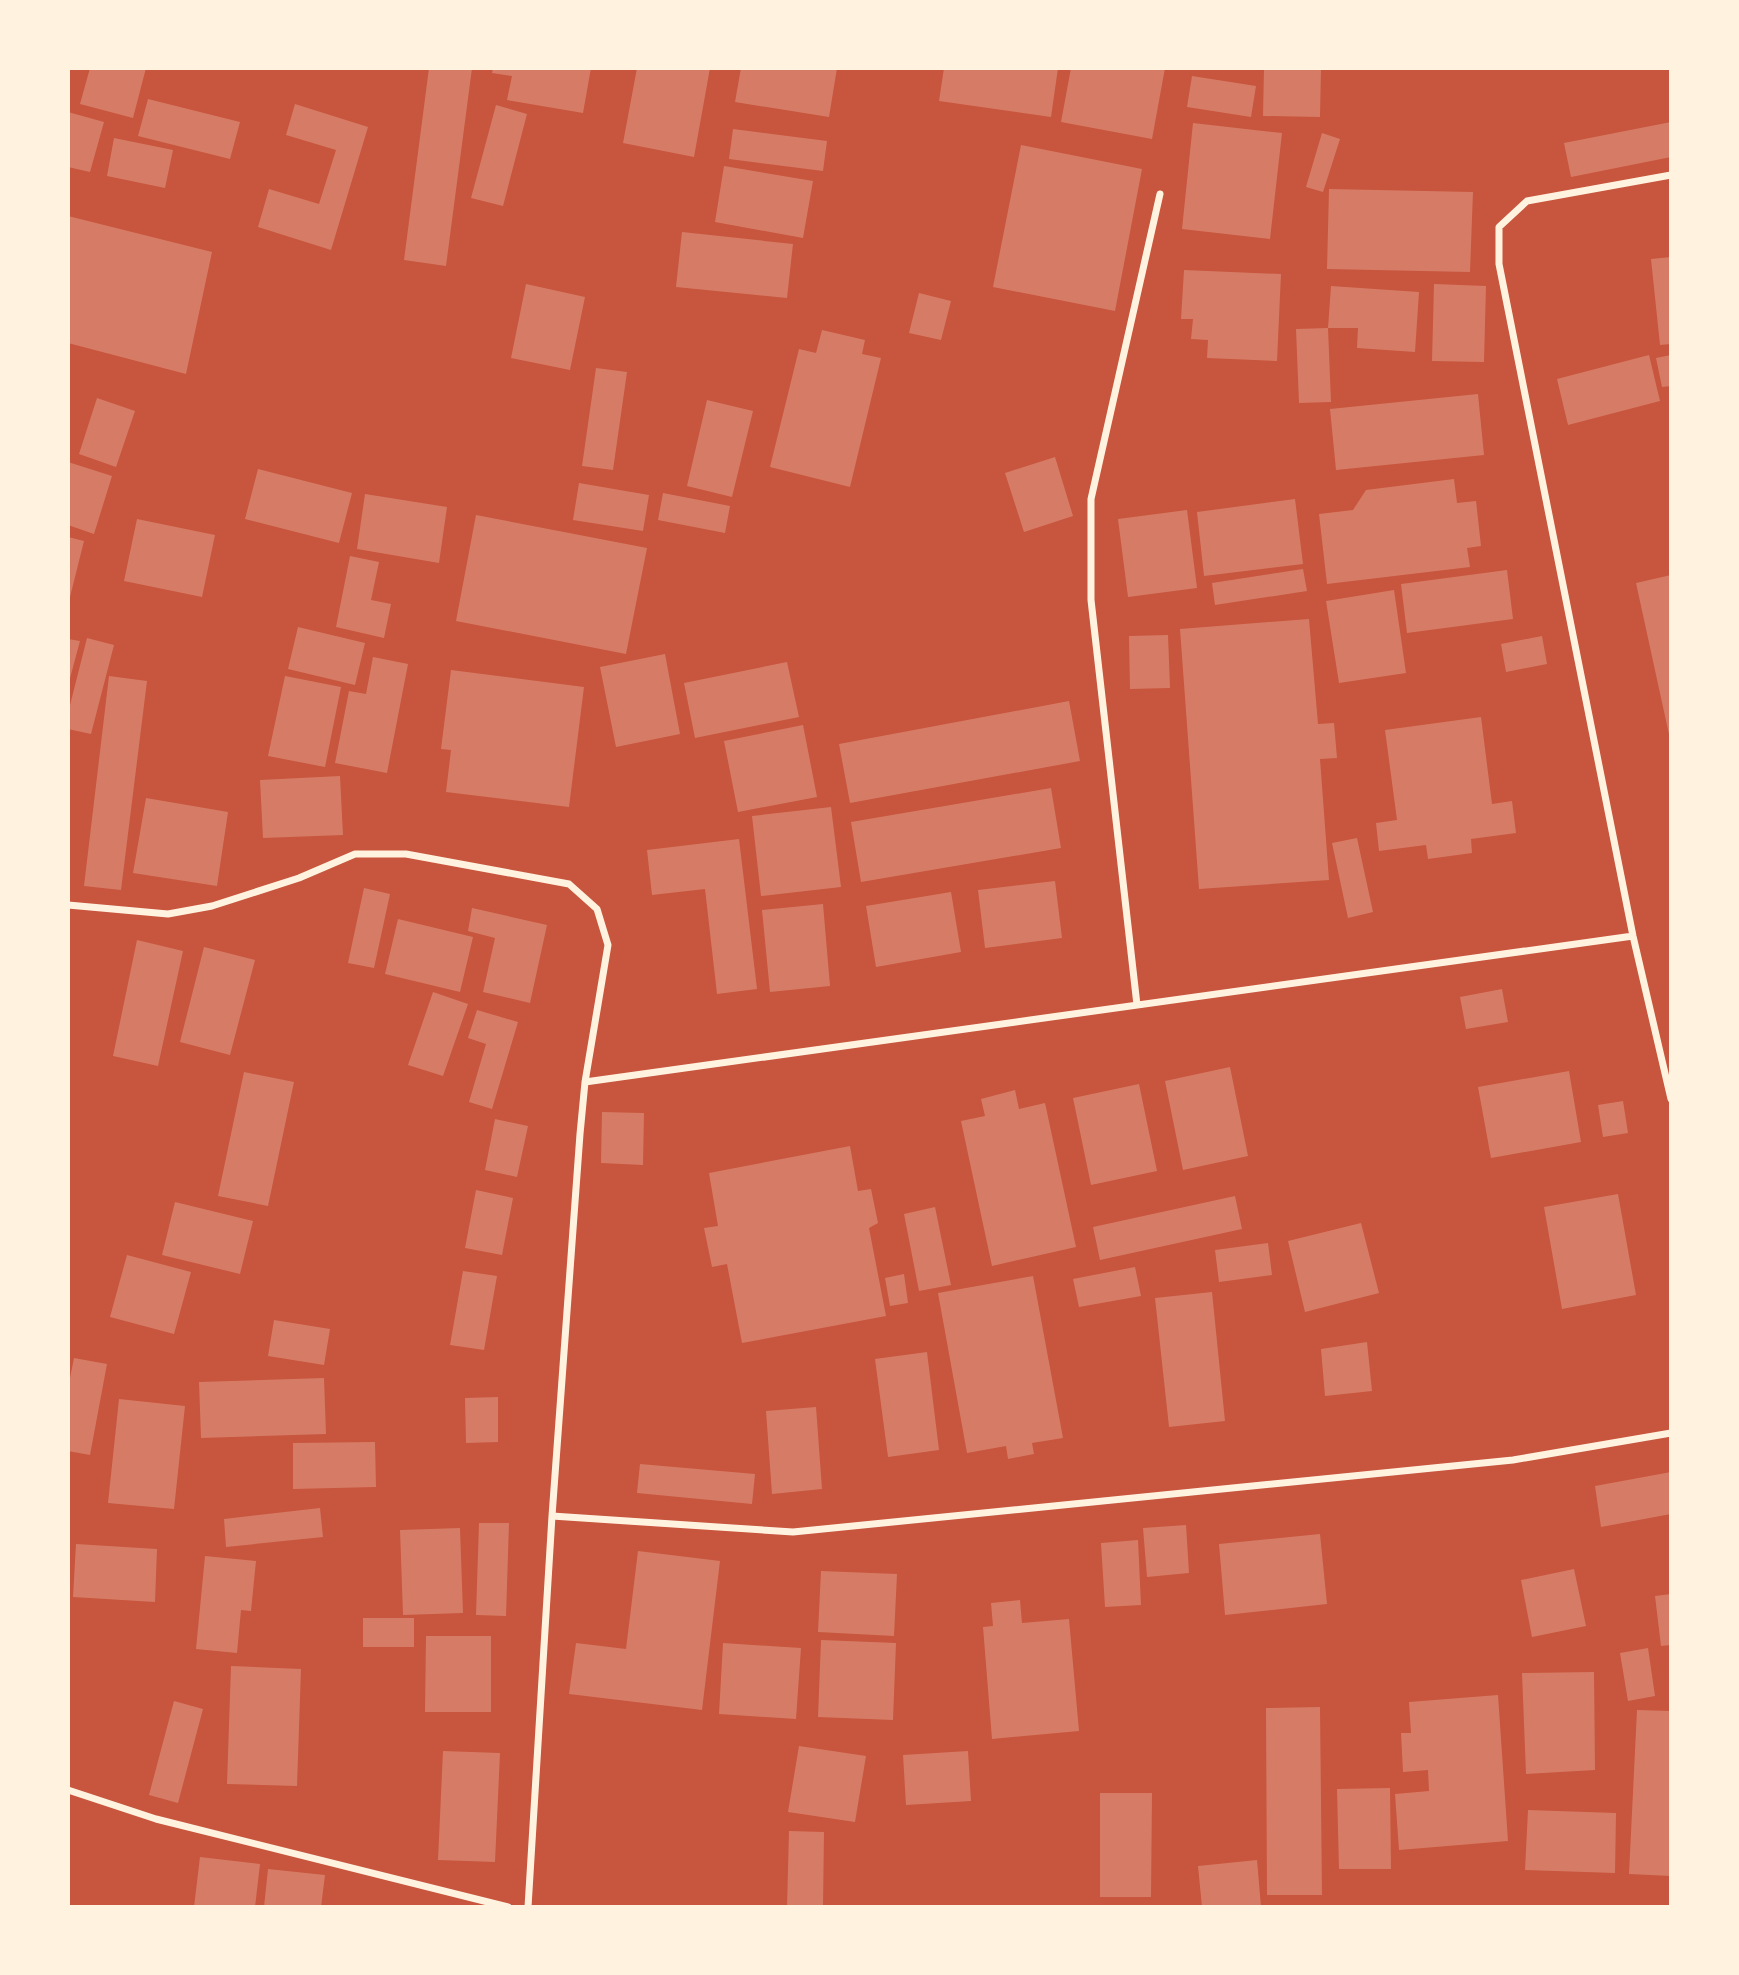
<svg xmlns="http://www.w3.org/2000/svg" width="1739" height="1975" font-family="'Fira Sans',sans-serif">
	<rect width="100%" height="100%" fill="#c8553d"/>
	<path fill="#d67c66" d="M90,68h56l-13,50 -53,-14z
		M429,68h43l-26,198 -42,-6z
		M493,68h98l-8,45 -76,-13 5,-24 -20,-3z
		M637,68h73l-16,89 -71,-14z
		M741,68h96l-8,49 -94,-15z
		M944,68h114l-7,49 -112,-16z
		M1071,68h94l-13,71 -91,-17z
		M1264,68h57l-1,49 -57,-1z
		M1192,76l64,10 -5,31 -64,-10z
		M148,99l92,23 -10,37 -92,-23z
		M295,104l73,23 -37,123 -73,-23 11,-38 50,15 17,-54 -50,-15z
		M496,105l31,9 -24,92 -32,-8z
		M68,112l36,10 -14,50 -22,-5z
		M1671,122v35l-100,20 -7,-34z
		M1193,123l89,10 -12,106 -88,-10z
		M733,129l94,12 -4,30 -94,-12z
		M1322,133l18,6 -17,53 -17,-5z
		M114,138l59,12 -8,38 -58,-12z
		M1021,145l121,24 -27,142 -122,-24z
		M724,166l89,15 -10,57 -88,-16z
		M1329,189l144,3 -3,80 -143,-3z
		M68,216l144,36 -26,122 -118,-31z
		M682,232l111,12 -6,54 -111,-11z
		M1671,257v87l-11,1 -9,-86z
		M1184,270l97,4 -4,87 -70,-3 1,-18 -17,-1 2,-20h-12z
		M526,284l59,13 -15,73 -59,-12z
		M1434,284l52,2 -2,76 -52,-1z
		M1331,286l88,6 -4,60 -58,-4 1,-20h-30z
		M919,293l32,8 -10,39 -32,-7z
		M1328,328l3,74 -32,1 -3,-74z
		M822,330l43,10 -3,14 19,4 -31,129 -80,-20 29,-118 17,4z
		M1649,355l11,46 -92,24 -11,-46z
		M1671,355v31l-9,1 -6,-29z
		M596,368l31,4 -14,98 -31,-4z
		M1478,394l6,61 -148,15 -6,-61z
		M97,398l38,13 -19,56 -37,-13z
		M707,400l46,11 -21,86 -45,-11z
		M1055,457l18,59 -49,16 -19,-59z
		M68,462l44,14 -18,58 -26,-9z
		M258,469l94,24 -13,50 -94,-24z
		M1454,479l3,24 19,-2 5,45 -14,2 3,19 -143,17 -8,-70 34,-4 13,-20z
		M579,483l70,12 -6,36 -70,-11z
		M663,493l67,13 -5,27 -67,-13z
		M365,494l82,13 -8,56 -82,-14z
		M1295,499l8,65 -99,12 -7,-64z
		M1187,510l10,78 -69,9 -10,-78z
		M476,515l171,33 -21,106 -170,-33z
		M137,519l78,16 -13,62 -78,-16z
		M68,537l16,4 -15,60 -1,-1z
		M350,556l29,6 -8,38 20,4 -7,34 -48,-11z
		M1303,569l4,22 -92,14 -3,-22z
		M1507,570l6,49 -106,14 -6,-49z
		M1671,575v163l-1,1 -34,-156z
		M1394,590l12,83 -67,10 -13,-82z
		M1309,619l9,105 16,-1 3,35 -17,1 9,121 -130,9 -19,-260z
		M298,627l67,16 -10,42 -67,-16z
		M1168,635l2,53 -40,1 -1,-53z
		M1542,636l5,28 -41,8 -5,-28z
		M87,638l27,7 -23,89 -23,-5v-16z
		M68,639l12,2 -11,41h-1z
		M665,654l15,80 -64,13 -16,-80z
		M373,657l35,7 -21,109 -52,-10 14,-72 17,3z
		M787,662l12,55 -104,21 -11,-55z
		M451,670l133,17 -15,120 -123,-15 5,-42 -10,-1z
		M109,676l38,5 -26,209 -37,-4z
		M285,676l56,11 -16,80 -57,-11z
		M1069,701l11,60 -230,42 -11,-59z
		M1481,717l11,87 20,-3 4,32 -45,6 1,14 -44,6 -2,-14 -47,6 -3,-28 21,-3 -12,-90z
		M803,725l14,72 -79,15 -14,-71z
		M340,776l3,59 -80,3 -3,-58z
		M1051,788l10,60 -200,34 -10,-60z
		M146,798l82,14 -11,74 -84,-13z
		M831,807l10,80 -80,9 -9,-80z
		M1357,838l16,74 -25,6 -16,-75z
		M739,839l18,150 -40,5 -12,-105 -53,6 -5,-45z
		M1055,881l7,57 -77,10 -7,-58z
		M364,888l26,6 -16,74 -26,-5z
		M951,892l10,60 -85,15 -10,-61z
		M823,904l7,82 -60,6 -8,-82z
		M472,908l75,17 -17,78 -47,-11 12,-54 -27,-7z
		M398,919l75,18 -13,55 -75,-18z
		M137,940l46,11 -25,115 -45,-10z
		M204,947l51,13 -25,95 -50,-13z
		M1502,989l6,33 -42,7 -6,-32z
		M433,992l35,12 -25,72 -35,-11z
		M477,1010l41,12 -26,87 -23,-7 17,-58 -18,-6z
		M1230,1067l18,89 -65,14 -18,-89z
		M1569,1071l12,71 -90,16 -13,-71z
		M244,1072l50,10 -26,124 -50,-10z
		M1139,1084l18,87 -66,14 -18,-87z
		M1015,1090l4,19 26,-6 31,144 -84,19 -31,-145 24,-5 -4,-17z
		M1623,1101l5,32 -25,4 -5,-32z
		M602,1112l42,1 -1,52 -42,-2z
		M495,1119l33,7 -11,51 -32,-7z
		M850,1146l8,45 13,-2 7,34 -9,5 17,88 -144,27 -15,-79 -15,3 -8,-39 14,-2 -9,-53z
		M476,1190l37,8 -11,57 -37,-7z
		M1618,1194l18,101 -74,14 -18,-102z
		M1235,1196l7,33 -142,31 -7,-33z
		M175,1202l78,19 -13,53 -78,-19z
		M935,1207l16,78 -32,6 -15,-77z
		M1361,1223l18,70 -74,19 -17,-71z
		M1268,1243l4,32 -53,7 -4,-32z
		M127,1255l64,17 -17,62 -64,-17z
		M1135,1267l6,29 -62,11 -6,-28z
		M463,1271l34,5 -13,74 -34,-5z
		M904,1274l4,29 -18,3 -5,-28z
		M1033,1276l30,162 -31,5 2,11 -26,5 -2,-13 -39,7 -29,-160z
		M1212,1292l13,129 -56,6 -14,-129z
		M274,1320l56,9 -6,36 -56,-9z
		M1367,1342l5,49 -47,5 -4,-47z
		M927,1352l12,98 -51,7 -13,-98z
		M74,1358l33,6 -17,91 -22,-4v-63z
		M324,1378l2,56 -125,4 -2,-56z
		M498,1397v45l-32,1 -1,-45z
		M119,1399l66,7 -11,103 -66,-6z
		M816,1407l6,82 -50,5 -6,-83z
		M375,1442l1,45 -83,2v-46z
		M640,1464l115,10 -3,30 -115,-11z
		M1671,1472v42l-70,13 -6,-41z
		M320,1508l3,29 -97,10 -2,-28z
		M479,1523h30l-3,93 -30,-1z
		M1186,1525l3,48 -42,4 -4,-49z
		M460,1528l3,85 -60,2 -3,-85z
		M1320,1534l7,70 -102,11 -6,-71z
		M1138,1540l3,65 -36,2 -4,-64z
		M76,1544l81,5 -2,53 -82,-5z
		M638,1551l82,10 -18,149 -133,-16 7,-51 50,6z
		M205,1556l51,5 -5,50 -10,-1 -4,43 -41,-4z
		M1574,1569l12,57 -54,11 -11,-57z
		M821,1571l76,3 -3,62 -76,-4z
		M1671,1594v51l-10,1 -6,-50z
		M1020,1600l2,23 47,-4 10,112 -87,8 -9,-112 10,-1 -2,-23z
		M363,1618h51v29h-51z
		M426,1636h65v76h-66z
		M821,1640l75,3 -3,77 -75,-3z
		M723,1643l78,5 -5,71 -77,-5z
		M1648,1648l7,48 -27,5 -8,-48z
		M231,1666l70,3 -4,117 -70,-2z
		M1594,1672l1,98 -69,4 -4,-101z
		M1498,1695l10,146 -109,9 -4,-56 34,-3 -1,-21 -25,2 -2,-39h10l-2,-31z
		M174,1701l29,8 -25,94 -29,-8z
		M1320,1707l2,188h-55l-1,-187z
		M1637,1710l34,1v165l-42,-2z
		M799,1746l67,10 -11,66 -67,-10z
		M443,1751l57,2 -5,109 -57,-2z
		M968,1751l3,50 -65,4 -3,-50z
		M1390,1788l1,81h-52l-2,-80z
		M1100,1793h52l-1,104h-51z
		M1528,1810l88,3 -1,60 -90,-3z
		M789,1831l35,1 -1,75h-36z
		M200,1857l60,7 -5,43h-61z
		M1257,1860l4,47h-59l-4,-41z
		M268,1869l57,6 -4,32h-57z"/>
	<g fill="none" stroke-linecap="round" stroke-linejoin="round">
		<path stroke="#fff3e0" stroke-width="7" d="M1671,175l-144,26 -28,26v37l134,672 38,163
			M68,905l100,9 44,-8 87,-28 56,-24h51l163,30 28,25 11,36 -23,137 -5,52 -28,382 -24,391
			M1137,1005l-46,-405v-101l69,-305
			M585,1082l1048,-146
			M552,1516l241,16 720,-72 158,-27
			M68,1790l88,29 352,88"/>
	</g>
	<rect width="1739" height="1975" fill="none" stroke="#fff3e0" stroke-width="140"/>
</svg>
